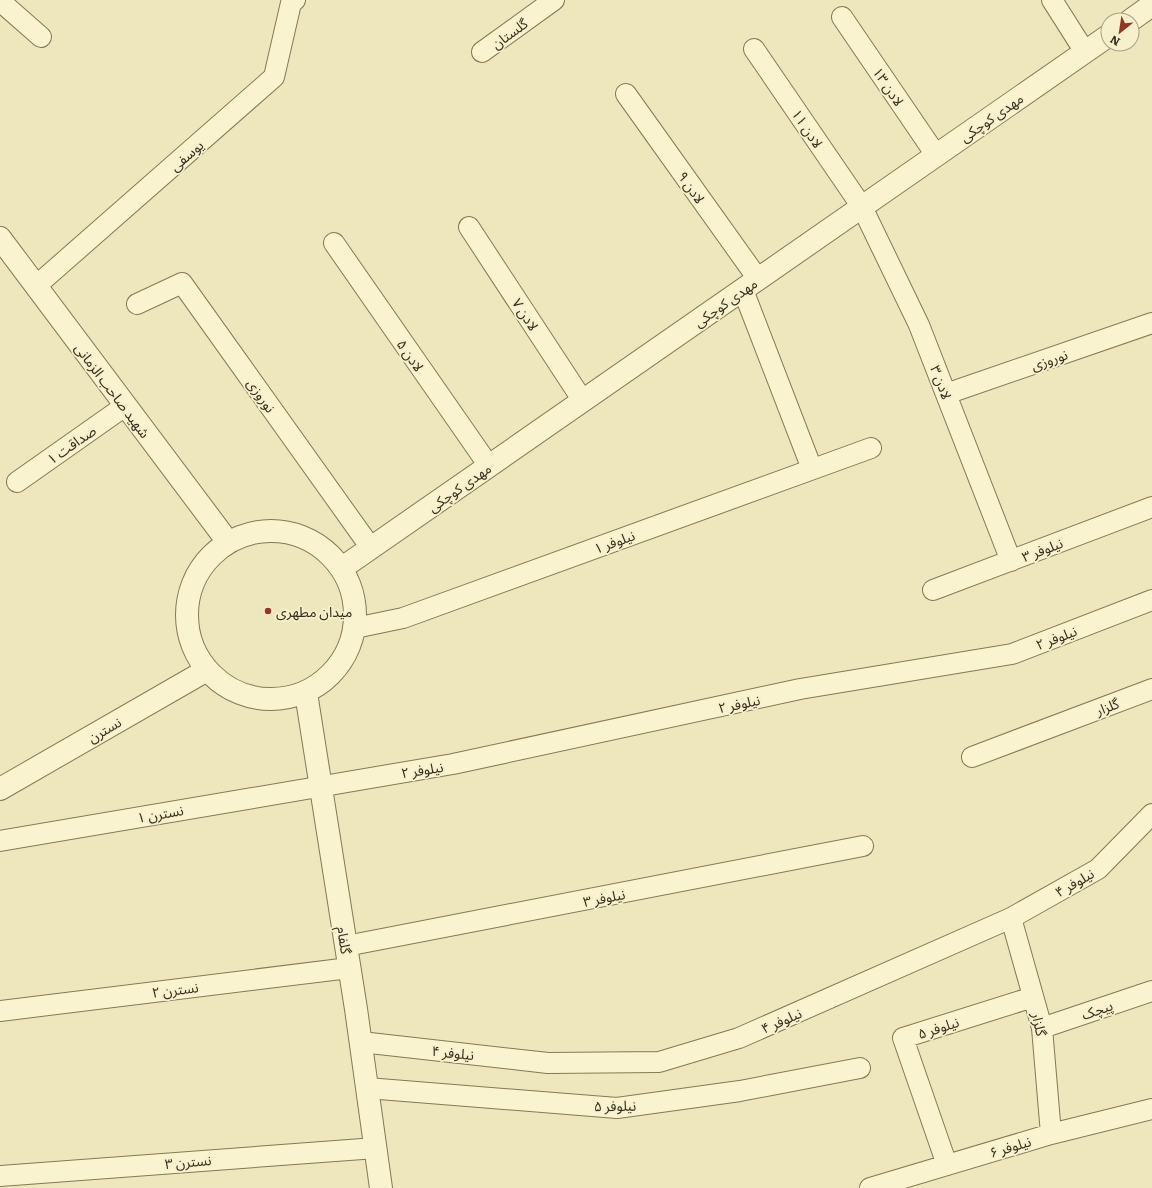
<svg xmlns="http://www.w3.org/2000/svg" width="1152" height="1188" font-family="Literata,'Noto Sans Arabic',serif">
	<rect width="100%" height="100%" fill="#eee7bd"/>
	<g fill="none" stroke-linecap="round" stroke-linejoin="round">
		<defs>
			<path id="minor" d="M1052,0l33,52
				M0,1l41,36
				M842,17l94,138
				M754,49l108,158 57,118 92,236
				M482,52l72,-52
				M626,94l132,185
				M469,227l114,174
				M334,243l155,223
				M36,286l238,-209 17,-74 4,-3
				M743,290l69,179
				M137,304l45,-21 189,265
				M946,394l206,-71
				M17,482l108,-76
				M933,590l219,-83
				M355,628l48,-10 468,-170
				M972,757l180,-68
				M0,841l453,-77 347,-75 212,-35 140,-54
				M1011,918l31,110 9,106
				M346,946l517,-100
				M0,1011l349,-43
				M1042,1028l110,-37
				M361,1042l187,21 111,-1 80,-24 272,-120 87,-49 54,-55
				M367,1088l250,20 123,-17 120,-23
				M947,1165l-44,-127 130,-41
				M0,1176l376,-28
				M870,1188l181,-54 101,-25"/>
			<path id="tertiary" d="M1131,20l21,-15
				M0,238l228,304
				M187 615a84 84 0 1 1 168 0a84 84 0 1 1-168 0Z
				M342,568l766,-532
				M306,693l50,316 25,179
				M0,789l207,-119"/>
		</defs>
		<use href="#minor" stroke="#877756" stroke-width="22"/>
		<use href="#tertiary" stroke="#877756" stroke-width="24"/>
		<use href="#minor" stroke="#f9f3d0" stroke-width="20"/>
		<use href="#tertiary" stroke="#f9f3d0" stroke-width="22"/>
	</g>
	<circle fill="#973525" stroke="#f6f0cd" stroke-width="1.5" cx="268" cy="611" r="4"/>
	<g text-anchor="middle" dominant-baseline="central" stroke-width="3.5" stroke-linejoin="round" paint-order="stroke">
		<g font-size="14" fill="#352c1b" stroke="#f6f0cd">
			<text transform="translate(509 33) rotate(-36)">گلستان</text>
			<text transform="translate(889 86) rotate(56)">لادن ۱۳</text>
			<text transform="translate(991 117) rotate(-35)">مهدی کوچکی</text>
			<text transform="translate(808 128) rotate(56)">لادن ۱۱</text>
			<text transform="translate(186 155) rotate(-41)">یوسفی</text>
			<text transform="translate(692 187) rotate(55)">لادن ۹</text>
			<text transform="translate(725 302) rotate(-35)">مهدی کوچکی</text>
			<text transform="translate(526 314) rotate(57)">لادن ۷</text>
			<text transform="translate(411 355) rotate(55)">لادن ۵</text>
			<text transform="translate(1049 359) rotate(-19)">نوروزی</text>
			<text transform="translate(942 382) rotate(69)">لادن ۳</text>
			<text transform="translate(113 390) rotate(53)">شهید صاحب الزمانی</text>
			<text transform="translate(262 395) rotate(55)">نوروزی</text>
			<text transform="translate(71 444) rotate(-35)">صداقت ۱</text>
			<text transform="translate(459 487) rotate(-35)">مهدی کوچکی</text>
			<text transform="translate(614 541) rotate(-20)">نیلوفر ۱</text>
			<text transform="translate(1042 549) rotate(-21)">نیلوفر ۳</text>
			<text transform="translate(1056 637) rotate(-21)">نیلوفر ۲</text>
			<text transform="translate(739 703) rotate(-12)">نیلوفر ۲</text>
			<text transform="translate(1107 706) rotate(-21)">گلزار</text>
			<text transform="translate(104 729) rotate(-30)">نسترن</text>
			<text transform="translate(422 769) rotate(-9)">نیلوفر ۲</text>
			<text transform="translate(160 813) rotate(-10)">نسترن ۱</text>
			<text transform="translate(1074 882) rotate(-30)">نیلوفر ۴</text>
			<text transform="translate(604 897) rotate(-11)">نیلوفر ۳</text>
			<text transform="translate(345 940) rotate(81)">گلفام</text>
			<text transform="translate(175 989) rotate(-7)">نسترن ۲</text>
			<text transform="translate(1097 1009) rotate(-19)">پیچک</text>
			<text transform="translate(781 1020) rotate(-24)">نیلوفر ۴</text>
			<text transform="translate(1040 1024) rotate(78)">گلزار</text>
			<text transform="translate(938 1027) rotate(-18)">نیلوفر ۵</text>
			<text transform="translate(453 1052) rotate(6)">نیلوفر ۴</text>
			<text transform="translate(615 1105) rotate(-1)">نیلوفر ۵</text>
			<text transform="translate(1010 1146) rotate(-17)">نیلوفر ۶</text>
			<text transform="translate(188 1161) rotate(-5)">نسترن ۳</text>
		</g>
		<g font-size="14" fill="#352c1b" stroke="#f6f0cd" text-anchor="start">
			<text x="276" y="611">میدان مطهری</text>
		</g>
	</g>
	<g transform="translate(1120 32) rotate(210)"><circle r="19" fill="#f6f0cd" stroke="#a9a286"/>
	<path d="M0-3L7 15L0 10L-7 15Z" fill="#973525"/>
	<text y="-6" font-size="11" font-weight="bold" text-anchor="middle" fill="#352c1b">N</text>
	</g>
</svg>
